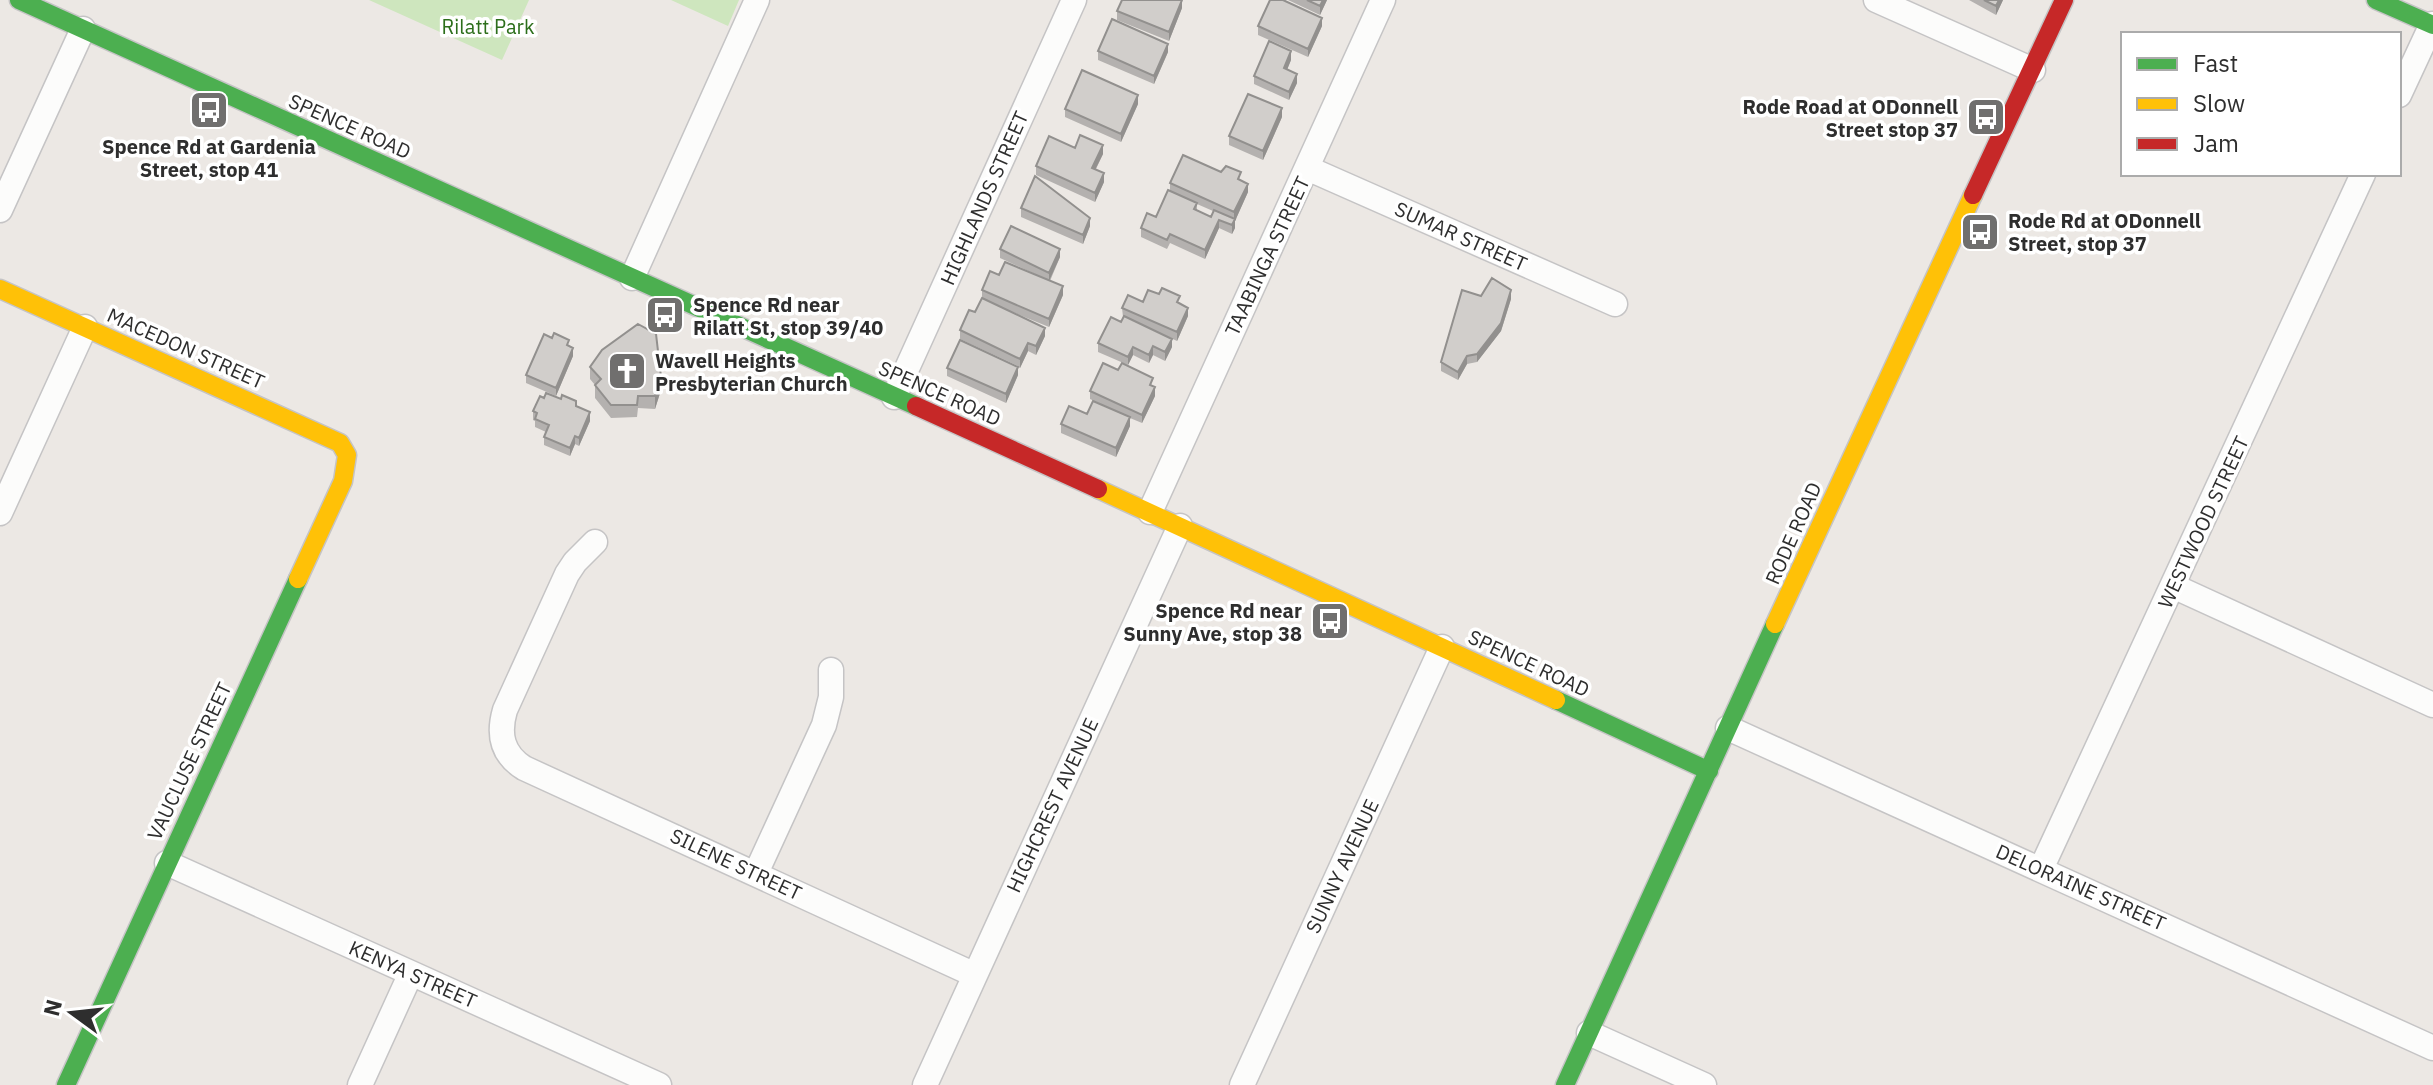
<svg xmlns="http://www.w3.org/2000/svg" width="2433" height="1085" font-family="'IBM Plex Sans',sans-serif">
	<rect width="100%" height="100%" fill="#ece8e4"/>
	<path fill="#cee6be" d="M369,0h160l-27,60z
		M671,0h68l-11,26z"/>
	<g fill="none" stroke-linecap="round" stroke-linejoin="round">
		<defs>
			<path id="street" d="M1876,0l157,70
				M2399,95l33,-71
				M1307,168l308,136
				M0,210l83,-181
				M632,278l125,-278
				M894,397l180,-397
				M1150,512l233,-512
				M0,513l85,-186
				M595,542l-20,20 -8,12 -62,136c-7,24 -3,44 19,58l451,207
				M2173,586l260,119
				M1728,728l705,320
				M167,863l492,222
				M2041,869l322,-695
				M756,873l68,-148 7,-28v-27
				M1589,1033l115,52
				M360,1085l51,-112
				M925,1085l255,-559
				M1242,1085l200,-438"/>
			<path id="fast" d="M19,0l897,406
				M2376,0l57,25
				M1556,700l153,71
				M66,1085l232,-506
				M1565,1085l210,-461"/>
			<path id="slow" d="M0,289l340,154 7,12 -4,26 -45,98
				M1098,489l458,211
				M1775,624l198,-429"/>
			<path id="jam" d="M1973,195l91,-195
				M916,406l182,83"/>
		</defs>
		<use href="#street" stroke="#c5c4c5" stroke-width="27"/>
		<use href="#fast" stroke="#c5c4c5" stroke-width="21"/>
		<use href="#slow" stroke="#c5c4c5" stroke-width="21"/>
		<use href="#jam" stroke="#c5c4c5" stroke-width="21"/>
		<use href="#street" stroke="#fcfcfb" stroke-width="24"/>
		<use href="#fast" stroke="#4caf50" stroke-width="18"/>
		<use href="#slow" stroke="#ffc107" stroke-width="18"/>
		<use href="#jam" stroke="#c62828" stroke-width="18"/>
	</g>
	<path fill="#b4b1af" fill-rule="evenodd" d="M1288,0h39l-7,15z
		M1969,0h34l-7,15z
		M1182,8l-13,33 -52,-21v-9z
		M1258,26h64l-14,31 -50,-22z
		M1098,51l70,1 -14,32 -56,-24z
		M1291,60l-4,10 10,13 -8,17 -35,-16v-8z
		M1138,104l-17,38 -56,-25v-8z
		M1282,117l-19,43 -34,-15v-9z
		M1075,148l28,6 -7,15 8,13 -9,20 -59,-27v-9z
		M1241,181l7,11 -13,29v7l-3,6 -13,-6 -14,31 -35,-16 -3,6 -26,-12v-9l15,-11 14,-26v-8zM1197,204l16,7 -2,6 -14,-6z
		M1021,208l69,18 -7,18 -62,-27z
		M1000,249l60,8 -10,24 13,14 -14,32 -49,-20 45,29 -9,19 -8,-4 -8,17 -2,-1v8l-12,28 -59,-27v-8l71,-2 -58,-27v-9l15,-18 7,-14v-8l55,-15 -37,-17z
		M1481,296l30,3 -10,32 -24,31 -10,2 -9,16 -17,-9v-9z
		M1143,302l37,2 8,12 -11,25 -21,-10 16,16 -7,14 -12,-6 -4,8 -16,-8 -5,10 -30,-13v-9l23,-21 2,-5 -1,-9z
		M569,346l4,10 -17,40 -30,-13v-8z
		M590,367l71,23 -6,19 -17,-1 -1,9 -26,1 -16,-20v-13l-5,-6z
		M1153,386l2,10 -13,27 -12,-5v8l-14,31 -55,-24v-9l26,-10 25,-5 -22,-10v-8z
		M576,406l14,15 -11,25 -4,-2 -5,12 -26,-11v-8l2,-5 -11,-5v-6l-2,-1v-9z"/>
	<path fill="#92908e" d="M1182,0v8l-13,33v-9z
		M1323,0h4l-7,15v-9z
		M1999,0h4l-7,15v-9z
		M1322,18v8l-14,31v-8z
		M1168,44v8l-14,32v-8z
		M1291,51v9l-7,17v-9z
		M1297,74v9l-8,17v-8z
		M1138,95v9l-17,38v-8z
		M1282,108v9l-19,43v-9z
		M1103,145v9l-11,22v-8z
		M1104,173v9l-9,20v-9z
		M1248,184v8l-13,29v7l-3,6v-9l2,-6v-7z
		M1090,218v8l-7,18v-9z
		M1219,220v8l-14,31v-9z
		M1060,249v8l-11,24v-8z
		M1063,286v9l-14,32v-8z
		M1511,290v9l-10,32 -24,31v-8z
		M1188,308v8l-11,25v-9z
		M1045,328v8l-9,19v-9z
		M1172,339v8l-7,14v-9z
		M1028,343v8l-8,17v-9z
		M1153,346v9l-4,8v-8z
		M1133,347v8l-5,10v-8z
		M573,348v8l-17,40v-8z
		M1467,356v8l-9,16v-8z
		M1018,367v8l-12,28v-9z
		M661,377v13l-6,19v-13z
		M1155,387v9l-13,27v-8z
		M590,412v9l-11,25v-8z
		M1130,417v9l-14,31v-9z
		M575,436v8l-5,12v-8z"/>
	<path fill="#d1cecb" stroke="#92908e" stroke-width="2" d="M1122,0h60l-13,32 -52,-21z
		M1270,0h13l39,18 -14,31 -50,-23z
		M1307,0h16l-3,6z
		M1984,0h15l-3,6z
		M1112,19l56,25 -14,32 -56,-25z
		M1269,41l22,10 -7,17 13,6 -8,18 -35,-16z
		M1082,70l56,25 -17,39 -56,-25z
		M1248,94l34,14 -19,43 -34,-15z
		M1080,135l23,10 -11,23 12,5 -9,20 -59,-27 13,-30 26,12z
		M1183,155l38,17 5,-6 15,6 -3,7 10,5 -14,28 -64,-29z
		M1035,176l55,42 -7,17 -62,-27z
		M1168,190l29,13 -3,6 17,8 3,-7 21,9 -3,6 -13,-5 -14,30 -35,-16 -3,6 -26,-12 6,-15 9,4z
		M1011,226l49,23 -11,24 -49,-24z
		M1005,262l58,24 -14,33 -67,-29 8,-19 9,4z
		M1492,278l19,12 -10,33 -24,31 -10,2 -9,16 -17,-10 21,-72 19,6z
		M1162,288l18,8 -3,6 11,6 -11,24 -55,-24 6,-13 15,7 5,-12 11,4z
		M982,298l63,30 -9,18 -8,-3 -8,16 -60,-29 9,-20 6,2z
		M1124,316l48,23 -7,13 -12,-6 -4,9 -16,-8 -5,10 -30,-14 13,-26 10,5z
		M638,324l18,10 5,43 -6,19h-17l-1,9h-26l-16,-20 6,-6 -11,-12 12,-17z
		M554,333l15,7 -2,5 6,3 -17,40 -30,-13 18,-41 8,4z
		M960,340l58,27 -12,27 -59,-26z
		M1103,363l15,7 4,-7 31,15 -3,7 5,2 -13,28 -52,-24z
		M546,393l15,6 1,-4 14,6v5l14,6 -11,26 -4,-2 -5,12 -26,-11 5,-12 -14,-6 2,-6 -4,-2 7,-15 4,2z
		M1093,401l37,16 -14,31 -55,-24 8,-18 18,8z"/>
	<defs>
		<symbol id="bus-square" viewBox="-11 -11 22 22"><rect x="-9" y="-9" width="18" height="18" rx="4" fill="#706f6e" stroke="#fff"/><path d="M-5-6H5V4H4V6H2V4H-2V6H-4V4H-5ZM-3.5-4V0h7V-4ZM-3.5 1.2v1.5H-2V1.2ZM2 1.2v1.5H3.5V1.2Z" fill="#fff"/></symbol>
		<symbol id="church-square" viewBox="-11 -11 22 22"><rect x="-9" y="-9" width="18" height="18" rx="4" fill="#706f6e" stroke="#fff"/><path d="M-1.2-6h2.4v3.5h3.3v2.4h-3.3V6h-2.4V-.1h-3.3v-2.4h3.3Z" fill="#fff"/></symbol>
	</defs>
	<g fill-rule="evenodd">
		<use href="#bus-square" x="187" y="88" width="44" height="44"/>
		<use href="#bus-square" x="1964" y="95" width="44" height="44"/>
		<use href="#bus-square" x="1958" y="210" width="44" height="44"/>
		<use href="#bus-square" x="643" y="293" width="44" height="44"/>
		<use href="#church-square" x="605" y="349" width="44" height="44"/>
		<use href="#bus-square" x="1308" y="599" width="44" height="44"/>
	</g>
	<g text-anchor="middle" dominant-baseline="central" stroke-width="7" stroke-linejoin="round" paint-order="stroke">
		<g font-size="20" fill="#2c6e1b" stroke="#fff">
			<text x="488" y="26">Rilatt Park</text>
		</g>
		<g font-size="20" font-weight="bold" fill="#2e2e2e" stroke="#fff" text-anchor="start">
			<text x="1958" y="106" text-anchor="end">Rode Road at ODonnell<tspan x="1958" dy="23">Street stop 37</tspan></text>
			<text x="209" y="146" text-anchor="middle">Spence Rd at Gardenia<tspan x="209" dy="23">Street, stop 41</tspan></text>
			<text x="2008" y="220">Rode Rd at ODonnell<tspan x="2008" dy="23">Street, stop 37</tspan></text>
			<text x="693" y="304">Spence Rd near<tspan x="693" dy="23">Rilatt St, stop 39/40</tspan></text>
			<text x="655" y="360">Wavell Heights<tspan x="655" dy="23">Presbyterian Church</tspan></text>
			<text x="1302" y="610" text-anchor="end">Spence Rd near<tspan x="1302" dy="23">Sunny Ave, stop 38</tspan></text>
		</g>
		<g font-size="20" fill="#2e2e2e" stroke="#fff">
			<text transform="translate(350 126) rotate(24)">SPENCE ROAD</text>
			<text transform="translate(984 198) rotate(-66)">HIGHLANDS STREET</text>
			<text transform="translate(1461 236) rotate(24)">SUMAR STREET</text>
			<text transform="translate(1267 256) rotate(-65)">TAABINGA STREET</text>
			<text transform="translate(186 348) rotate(24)">MACEDON STREET</text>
			<text transform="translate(940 393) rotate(24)">SPENCE ROAD</text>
			<text transform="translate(2203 522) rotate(-65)">WESTWOOD STREET</text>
			<text transform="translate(1793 533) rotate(-66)">RODE ROAD</text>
			<text transform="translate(1529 663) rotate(25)">SPENCE ROAD</text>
			<text transform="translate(189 761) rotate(-65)">VAUCLUSE STREET</text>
			<text transform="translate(1052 805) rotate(-65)">HIGHCREST AVENUE</text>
			<text transform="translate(736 864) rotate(25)">SILENE STREET</text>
			<text transform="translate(1342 866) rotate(-65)">SUNNY AVENUE</text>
			<text transform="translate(2081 887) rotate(24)">DELORAINE STREET</text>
			<text transform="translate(413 974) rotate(24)">KENYA STREET</text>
		</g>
	</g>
	<rect x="2121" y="32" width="280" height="144" fill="#ffffff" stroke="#ababab" stroke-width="2"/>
	<rect x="2137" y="58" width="40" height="12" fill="#4caf50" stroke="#ababab" stroke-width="2"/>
	<text x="2193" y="72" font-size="24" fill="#2e2e2e">Fast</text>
	<rect x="2137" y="98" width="40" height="12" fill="#ffc107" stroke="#ababab" stroke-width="2"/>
	<text x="2193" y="112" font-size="24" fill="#2e2e2e">Slow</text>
	<rect x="2137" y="138" width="40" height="12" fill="#c62828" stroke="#ababab" stroke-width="2"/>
	<text x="2193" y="152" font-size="24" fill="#2e2e2e">Jam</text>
	<g transform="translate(72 1013) rotate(285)" stroke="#ffffff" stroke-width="6" paint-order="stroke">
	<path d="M0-6L14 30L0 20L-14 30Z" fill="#2e2e2e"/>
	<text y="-12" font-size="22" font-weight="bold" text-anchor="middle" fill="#2e2e2e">N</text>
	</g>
</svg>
